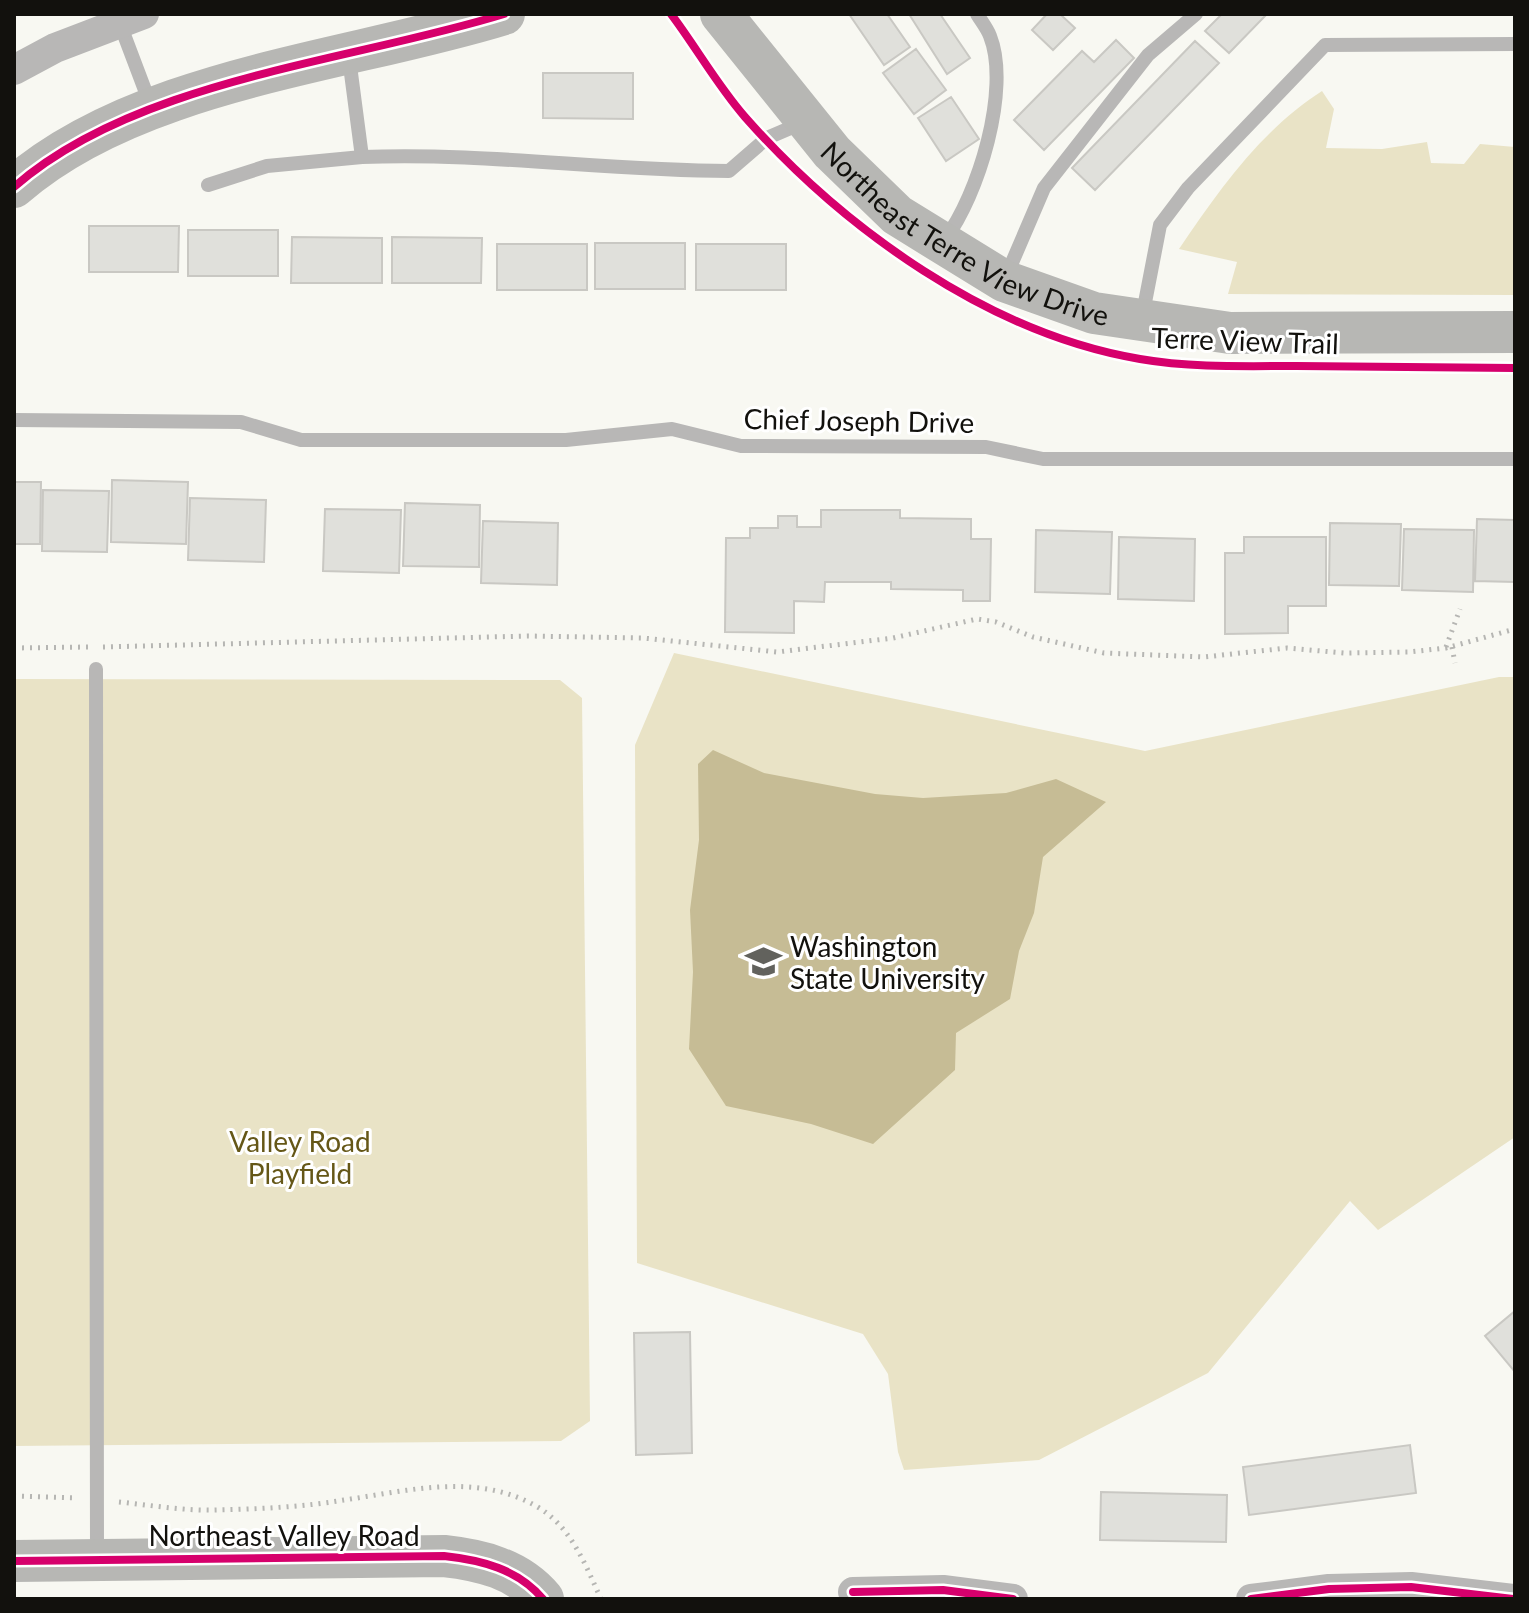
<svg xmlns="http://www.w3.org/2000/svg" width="1529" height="1613" font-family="Lato,sans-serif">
	<rect width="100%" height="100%" fill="#f8f8f2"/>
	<path fill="#e9e3c6" d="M1322,91l12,18 -8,39 56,1 45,-7 4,21 33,1 16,-20 35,3v148l-287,-1 9,-32 -58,-13c40,-59 82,-119 143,-158z
		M674,653l471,98 354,-74h16v460l-137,93 -28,-29 -142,172 -169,87 -135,10 -6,-18 -10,-78 -25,-40 -226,-71 -2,-518z
		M14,679l546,1 22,18 8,723 -29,20 -547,5z"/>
	<path fill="#c6bc95" d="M713,750l51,23 111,21 48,4 83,-5 50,-14 50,23 -63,55 -9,56 -15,38 -9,48 -54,34 -1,37 -82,74 -62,-20 -85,-18 -37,-57 4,-77 -3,-62 9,-70 -1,-76z"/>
	<path fill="#e0e0db" stroke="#c9c8c3" stroke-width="2" d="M849,14h38l23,33 -26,18z
		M909,14h31l30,44 -23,16z
		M1047,14h13l15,14 -22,22 -21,-20z
		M1222,14h45l-38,39 -24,-22z
		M1116,40l18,18 -90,92 -30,-30 68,-69 12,11z
		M1195,41l24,22 -124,127 -23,-22z
		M916,49l30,41 -32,24 -31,-41z
		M543,73h90v46l-90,-1z
		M951,97l28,42 -33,22 -28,-43z
		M89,226h90l-1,46h-89z
		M188,230h90v46h-90z
		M292,237l90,1v45h-91z
		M392,237l90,1 -1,45h-89z
		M595,243h90v46h-90z
		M497,244h90v46h-90z
		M696,244h90v46h-90z
		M112,480l76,2 -2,62 -75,-2z
		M14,482h27l-1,62h-26z
		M43,490l66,1 -2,61 -65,-1z
		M190,498l76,2 -2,62 -76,-2z
		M405,503l75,2 -1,62 -76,-1z
		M325,509l76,1 -2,63 -76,-2z
		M821,510h79v8l71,1v20h20l-1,62h-27v-11l-72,-1v-7h-66l-1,20 -30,-1v32l-69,-1 1,-94h24v-10h28v-12h19v11h24z
		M1477,519l38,1v62l-40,-1z
		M483,521l75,2 -1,62 -76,-2z
		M1330,523l71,1 -2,62 -70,-1z
		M1404,529l70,1 -1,62 -71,-2z
		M1036,530l76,2 -2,62 -75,-2z
		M1119,537l76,2 -1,62 -76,-2z
		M1244,537h82v69h-38v27l-63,1v-81h19z
		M1515,1311v61l-30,-36z
		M690,1332l2,121 -56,2 -2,-122z
		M1410,1445l6,48 -167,22 -6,-48z
		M1101,1492l126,3 -1,47 -126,-2z"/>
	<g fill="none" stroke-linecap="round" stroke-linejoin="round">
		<path stroke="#b6b6b3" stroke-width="5" stroke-dasharray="2 6" stroke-linecap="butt" d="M103,647l425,-11 115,2 134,14 116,-14 84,-19 19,3 37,15 71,16 100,4 83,-9 57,5 65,-1 37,-4 69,-19
			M1446,647l14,-38
			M1452,647l3,16
			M14,648l75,-1
			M14,1496l63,2
			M119,1502c31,3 65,9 97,8 42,-1 87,-3 128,-10 63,-9 132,-28 192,6 35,20 49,58 65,93"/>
		<path stroke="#b8b7b6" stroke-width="14" d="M120,24l31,82
			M349,58l13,99c123,-5 244,14 367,14l38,-33 35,-15
			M208,185l59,-19 95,-9
			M945,239c33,-43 66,-150 45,-203 -3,-8 -9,-15 -13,-22
			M1005,279l39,-91 104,-133 48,-41
			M1142,318l18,-93 28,-37 137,-143 190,-1
			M14,420l227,2 60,18h265l106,-11 69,17 245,1 57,12h472
			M96,669l1,890"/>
		<path stroke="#b8b7b6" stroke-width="30" d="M14,70l41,-22 89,-34
			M853,1592l90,-2 70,9
			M1251,1599l78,-10 82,-2 102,12"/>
		<g stroke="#b7b7b4" stroke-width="42">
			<path id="s1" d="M721,14l111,138 65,63 107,66 90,32 136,20 285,-1"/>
			<path d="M14,187c123,-108 335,-125 490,-173"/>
			<path d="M14,1561l430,-5c37,4 74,13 99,43"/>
		</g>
		<defs>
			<path id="cycleway" d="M671,14c25,33 46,71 74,103 99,112 245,217 395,242 52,9 105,7 157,7 73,1 145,1 218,2
				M14,187c123,-108 335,-125 490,-173
				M14,1561l430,-5c37,4 74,13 99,43
				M853,1592l90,-2 70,9
				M1251,1599l78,-10 82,-2 102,12"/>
		</defs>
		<use href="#cycleway" stroke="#fff" stroke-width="13"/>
		<use href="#cycleway" stroke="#d6006c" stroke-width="8"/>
	</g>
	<defs>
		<symbol id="university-bare" viewBox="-9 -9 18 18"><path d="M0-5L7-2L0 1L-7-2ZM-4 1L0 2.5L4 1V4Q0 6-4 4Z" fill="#62625d" stroke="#fff" stroke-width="2.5" paint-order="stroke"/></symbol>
	</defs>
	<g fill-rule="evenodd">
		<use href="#university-bare" x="738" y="936" width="51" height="51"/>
	</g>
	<g text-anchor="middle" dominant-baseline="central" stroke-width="6" stroke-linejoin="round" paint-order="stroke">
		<g font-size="28" fill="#12110d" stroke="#fff">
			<text stroke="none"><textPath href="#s1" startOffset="336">Northeast Terre View Drive</textPath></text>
			<text transform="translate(1245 340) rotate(2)">Terre View Trail</text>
			<text transform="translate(859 420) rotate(1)">Chief Joseph Drive</text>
			<text x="284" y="1535">Northeast Valley Road</text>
		</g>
		<g font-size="28" fill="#12110d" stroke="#fff" text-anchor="start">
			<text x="790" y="946">Washington<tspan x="790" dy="32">State University</tspan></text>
		</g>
		<g font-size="28" fill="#655717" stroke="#fff">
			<text x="300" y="1141">Valley Road<tspan x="300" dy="32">Playfield</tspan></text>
		</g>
	</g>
	<rect width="1529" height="1613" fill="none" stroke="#12110d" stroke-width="32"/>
</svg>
